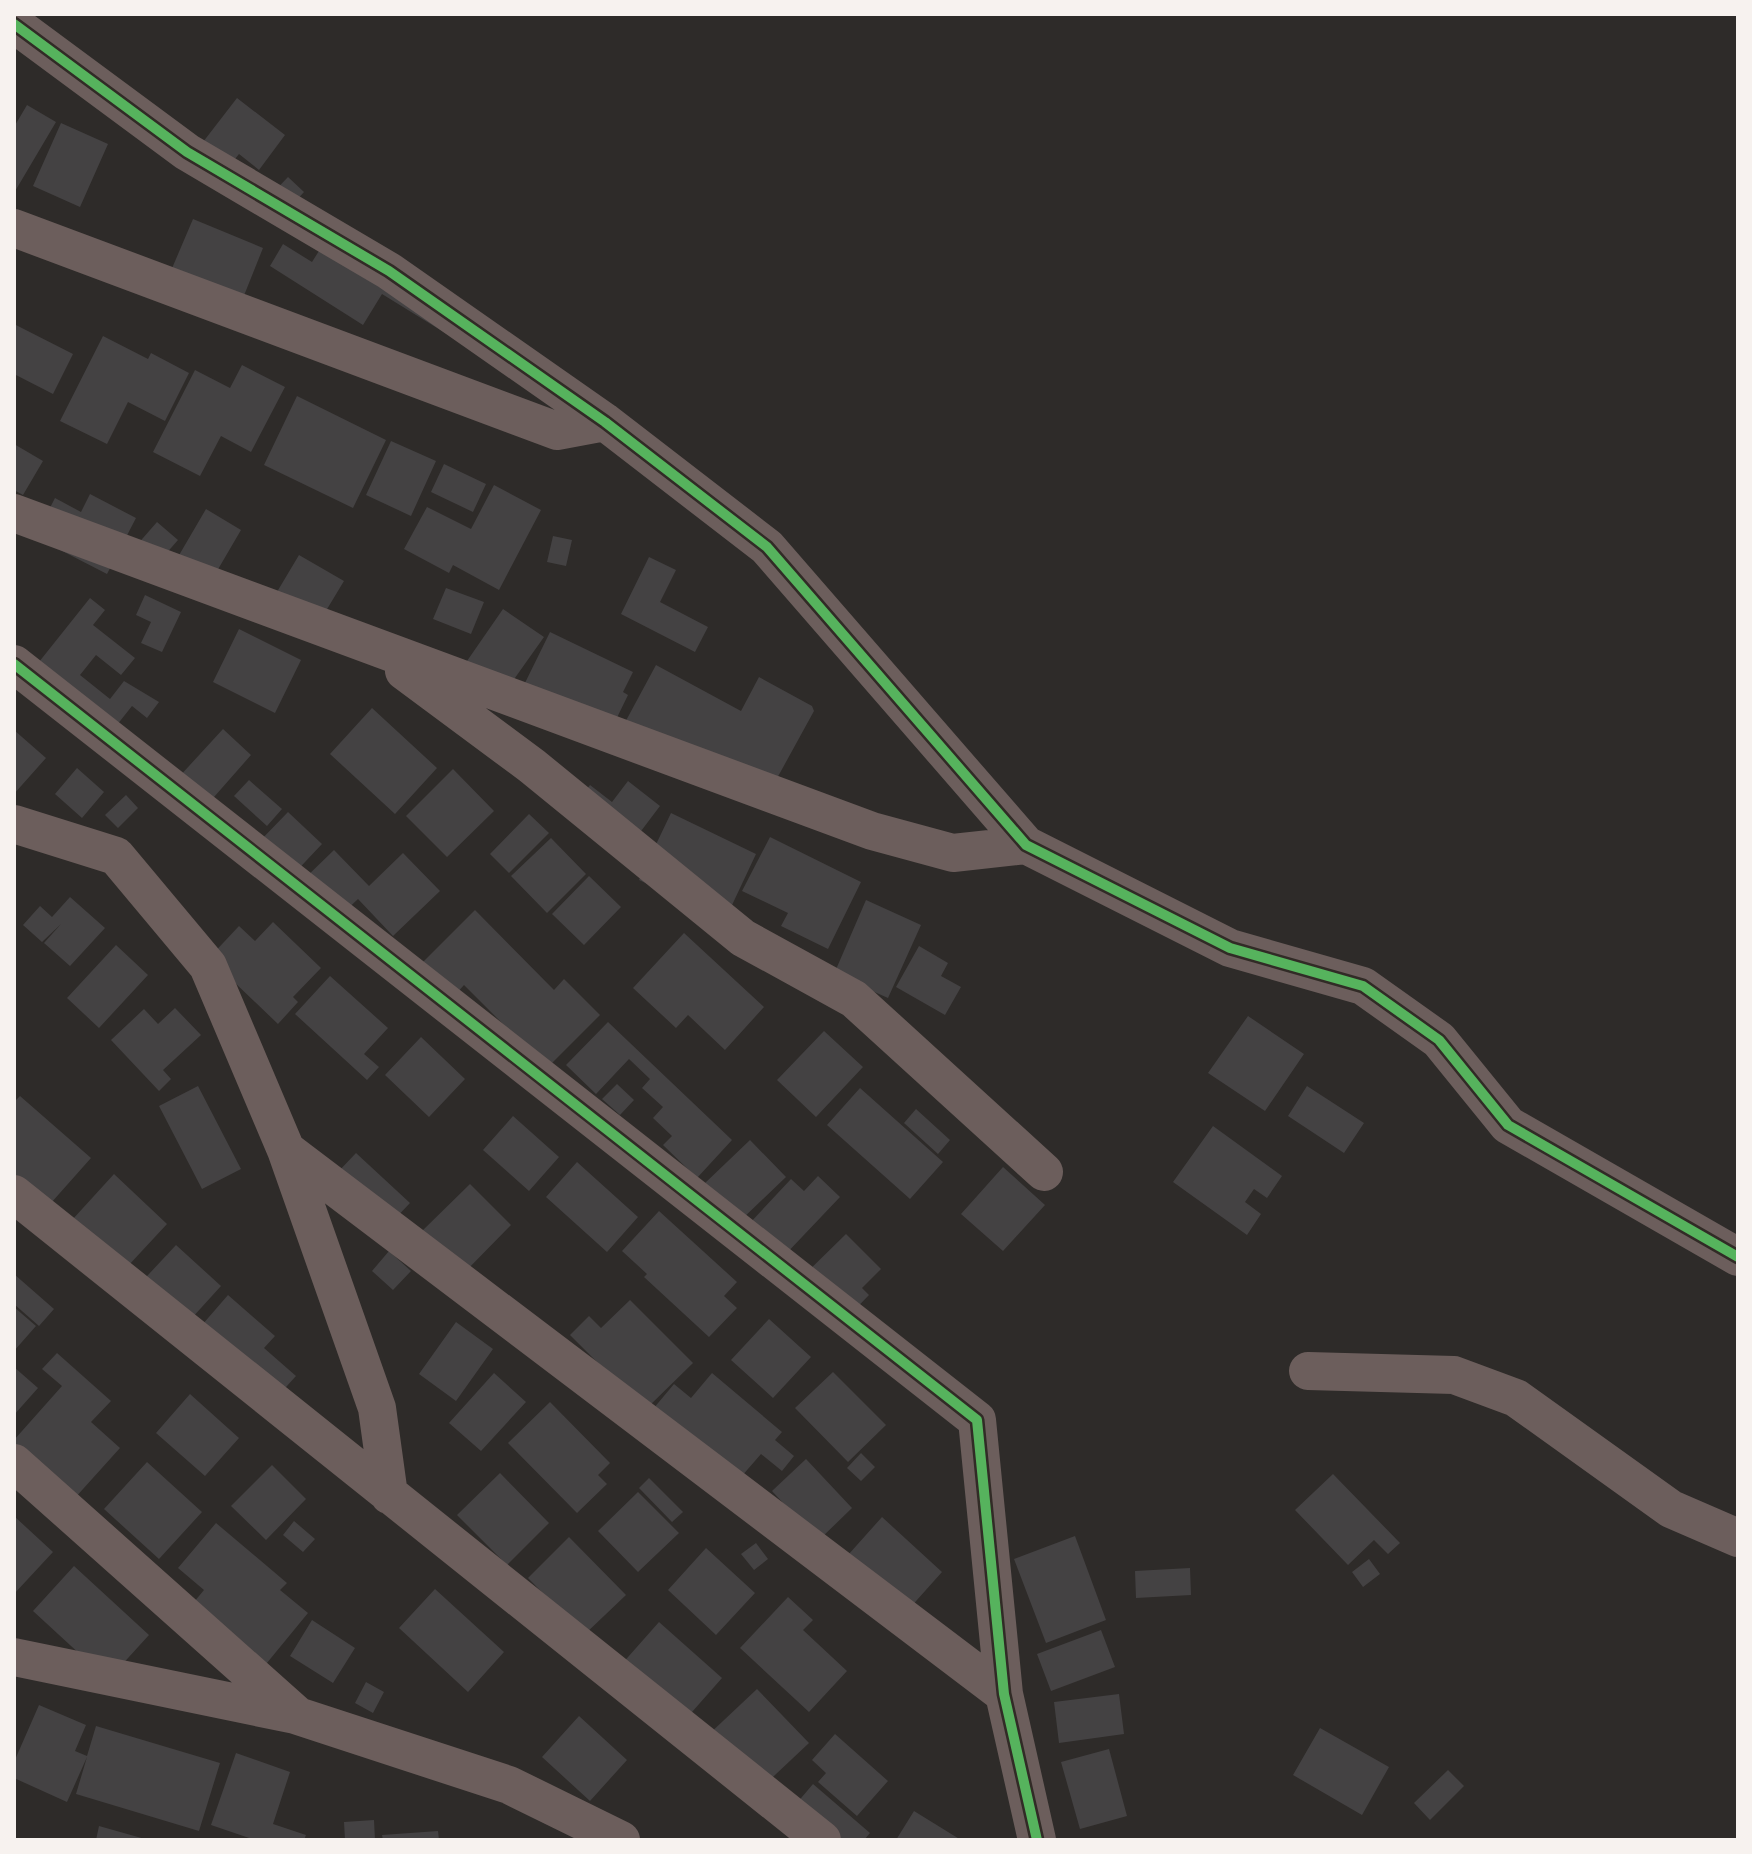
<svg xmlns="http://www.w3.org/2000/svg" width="1752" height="1854" font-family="'Golos Text',sans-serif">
	<rect width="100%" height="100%" fill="#2e2b29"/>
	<path fill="#444243" d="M237,98l48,37 -26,35 -20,-16 -8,10 -28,-22z
		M27,105l29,17 -42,71v-66z
		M61,123l47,21 -28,63 -47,-21z
		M288,177l16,15 -20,22 -17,-15z
		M193,219l70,29 -22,55 -71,-30z
		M334,227l116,109 -68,-42 -19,31 -93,-59 13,-22 29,18z
		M14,324l59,30 -20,40 -39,-20z
		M103,336l45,23 3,-6 38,20 -24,48 -37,-19 -21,42 -47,-23z
		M242,365l43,22 -34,65 -30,-16 -21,40 -47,-24 42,-82 35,18z
		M297,396l89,44 -33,68 -89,-43z
		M391,441l45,20 -25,55 -45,-21z
		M14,444l29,17 -20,34 -9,-5z
		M444,464l42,20 -13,28 -42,-20z
		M494,485l47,25 -42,80 -46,-25 -4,8 -45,-24 23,-42 44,22z
		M90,494l46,24 -29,56 -72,-37 20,-39 26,14z
		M206,509l35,21 -38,65 -35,-21z
		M157,522l21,18 -21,24 -21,-18z
		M553,536l19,4 -6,26 -19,-4z
		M299,555l45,26 -35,58 -44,-27z
		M649,557l27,13 -16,32 48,25 -13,25 -74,-38z
		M446,588l38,14 -13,32 -38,-15z
		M145,595l36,17 -19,40 -21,-9 10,-21 -15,-7z
		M90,598l15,12 -12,15 42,33 -14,17 -25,-20 -16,20 30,24 14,-18 35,21 -12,16 -15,-12 -23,29 -78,-63z
		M503,609l41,28 -46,65 -40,-28z
		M239,629l62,31 -26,53 -62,-31z
		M550,632l83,40 -10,20 5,3 -18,37 -88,-43z
		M656,665l85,46 18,-34 53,29 2,5 -50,91 -142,-74z
		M372,708l65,60 -42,46 -65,-60z
		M223,729l28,26 -44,50 -29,-27z
		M14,730l32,28 -32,36z
		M77,768l27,24 -22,26 -27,-24z
		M453,769l41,42 -47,46 -41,-41z
		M249,780l33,29 -15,17 -33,-30z
		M628,781l32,25 -28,37 -54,-42 12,-16 22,17z
		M126,795l12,13 -20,20 -13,-13z
		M288,812l34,32 -33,35 -34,-33z
		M671,813l85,41 -31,66 -86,-40z
		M529,814l20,19 -40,40 -19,-19z
		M770,837l91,45 -33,67 -47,-23 7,-13 -46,-22z
		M551,838l35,36 -39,39 -36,-37z
		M334,850l35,36 34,-33 37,38 -47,45 -35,-37 -20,19 -36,-37z
		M589,876l32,31 -37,38 -32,-31z
		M70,897l35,31 -35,38 -26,-23 17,-19 -19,18 -19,-17 17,-19 12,11z
		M866,900l55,25 -33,73 -54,-24z
		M475,910l79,80 10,-11 36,36 -53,53 -83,-83 -9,10 -33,-32z
		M273,922l48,46 -28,29 5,5 -20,22 -69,-66 30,-32 16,15z
		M684,933l80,74 -39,43 -37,-35 -12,13 -43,-40z
		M116,945l32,30 -49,53 -32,-30z
		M919,946l29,17 -7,13 20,11 -16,28 -49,-28z
		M330,976l58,52 -24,26 15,13 -12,13 -72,-66z
		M175,1008l26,27 -38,35 8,9 -12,12 -48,-51 33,-31 14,15z
		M1248,1016l56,38 -39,57 -57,-38z
		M608,1022l124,118 -35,38 -34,-33 9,-9 -19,-18 10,-11 -21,-19 8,-9 -21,-20 -33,35 -30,-29z
		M824,1031l39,36 -47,50 -39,-37z
		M421,1037l44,42 -36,38 -44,-42z
		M617,1084l17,16 -14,15 -18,-16z
		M198,1086l43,83 -39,20 -43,-83z
		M1307,1086l57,37 -20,30 -56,-37z
		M860,1088l83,74 -33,37 -83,-74z
		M20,1096l71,62 -48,54 -29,-27v-83z
		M916,1109l34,31 -12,14 -34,-31z
		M513,1116l46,41 -30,34 -46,-41z
		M1213,1126l69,50 -15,22 -13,-9 -9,13 16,12 -14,21 -74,-53z
		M750,1140l36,37 -46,44 -36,-37z
		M356,1153l54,50 -19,20 -54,-50z
		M577,1162l61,55 -31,35 -61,-55z
		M1003,1167l42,38 -42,46 -42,-37z
		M114,1174l53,50 -52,56 -53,-49z
		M818,1176l22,21 -57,60 -34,-33 42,-45 13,12z
		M470,1184l41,41 -48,49 -42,-42z
		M659,1211l78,71 -13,14 13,12 -28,29 -65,-60 3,-3 -25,-23z
		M846,1234l35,35 -19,19 7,7 -29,30 -43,-43z
		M176,1245l45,41 -40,44 -46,-41z
		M389,1251l22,20 -18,19 -21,-19z
		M14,1274l40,35 -15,17 -25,-22z
		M228,1295l47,41 -11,12 32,28 -29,32 -78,-68z
		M630,1300l63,63 -48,47 -75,-75 19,-19 12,12z
		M14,1307l22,19 -22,25z
		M769,1319l42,38 -38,41 -42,-38z
		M456,1322l37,27 -37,52 -37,-27z
		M57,1353l54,48 -20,21 29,26 -46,51 -60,-53v-6l48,-54 -20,-17z
		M14,1367l24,21 -24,27z
		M833,1372l53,53 -38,37 -53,-54z
		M494,1373l32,29 -45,49 -32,-28z
		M712,1373l70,59 -7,8 19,16 -12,15 -21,-17 -33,38 -80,-77 26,-31 17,14z
		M190,1394l49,44 -34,38 -49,-43z
		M550,1402l60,61 -12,12 9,9 -30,29 -69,-70z
		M861,1453l14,14 -14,14 -14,-13z
		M806,1459l46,49 -34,33 -46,-50z
		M147,1462l55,50 -43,47 -55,-50z
		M272,1465l34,34 -40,41 -35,-34z
		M500,1473l49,50 -42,42 -50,-50z
		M1333,1474l67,69 -12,11 -14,-14 -26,25 -53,-55z
		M649,1478l34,34 -11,10 -33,-34z
		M638,1492l41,41 -41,39 -40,-41z
		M14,1516l39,36 -39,42z
		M882,1517l60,55 -42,47 -60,-55z
		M294,1521l21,18 -12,13 -20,-17z
		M216,1523l71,60 -7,7 28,23 -46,56 -73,-61 15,-18 -26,-22z
		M1075,1536l31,84 -60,23 -32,-84z
		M569,1537l57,58 -42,40 -56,-57z
		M756,1543l12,16 -14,11 -13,-16z
		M706,1548l49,45 -39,42 -48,-45z
		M1369,1559l11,15 -17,13 -11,-15z
		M74,1566l75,69 -41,45 -75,-69z
		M1190,1568l1,27 -55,3 -1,-27z
		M435,1589l69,63 -36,40 -69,-64z
		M788,1597l25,23 -10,10 44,41 -38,41 -69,-64z
		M312,1620l43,28 -22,35 -43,-27z
		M659,1622l63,56 -45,51 -64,-55z
		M1101,1630l14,37 -64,24 -14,-37z
		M366,1682l18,10 -11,21 -18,-10z
		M757,1689l52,54 -51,48 -52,-54z
		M1119,1694l5,40 -65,9 -5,-41z
		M39,1705l47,20 -11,26 12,5 9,-30 124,37 -21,68 -123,-37 11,-37 -20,45 -53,-24v-16z
		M579,1716l48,44 -37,41 -48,-44z
		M1320,1728l69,39 -27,48 -69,-40z
		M835,1734l53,47 -31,35 -39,-34 8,-9 -14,-13z
		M1109,1749l18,67 -47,13 -19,-67z
		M236,1753l54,19 -17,52 33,11 -2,5h-49l-44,-15z
		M1448,1770l16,16 -34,34 -16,-17z
		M813,1784l57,49 -6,7h-26l-42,-36z
		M914,1811l47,29h-65z
		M374,1820l1,20h-30l-1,-18z
		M99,1826l46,13v1h-49z
		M438,1831l1,9h-56l-1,-5z"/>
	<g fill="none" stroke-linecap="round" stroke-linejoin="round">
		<path stroke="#6c5e5c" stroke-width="38" d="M14,24l173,128 202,119 216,151 162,125 259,298 204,103 133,38 76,54 69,85 230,132
			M14,228l543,203 48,-9
			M14,513l858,318 81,22 73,-8
			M14,664l963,756 27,274 33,146
			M404,671l128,95 211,172 111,61 190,173
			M14,824l102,32 92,110 78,184 91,258 12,87
			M286,1150l718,544
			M14,1194l808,646
			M1308,1371l146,4 62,23 155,111 67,29
			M14,1463l284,253 211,69 112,55
			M14,1657l281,58"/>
		<defs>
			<path id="cycleway" d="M14,24l173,128 202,119 216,151 162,125 259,298 204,103 133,38 76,54 69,85 230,132
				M14,664l963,756 27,274 33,146"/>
		</defs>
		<use href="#cycleway" stroke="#312b26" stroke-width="15"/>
		<use href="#cycleway" stroke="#56b35d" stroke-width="10"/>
	</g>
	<rect width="1752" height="1854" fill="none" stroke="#f7f2ef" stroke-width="32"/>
</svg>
